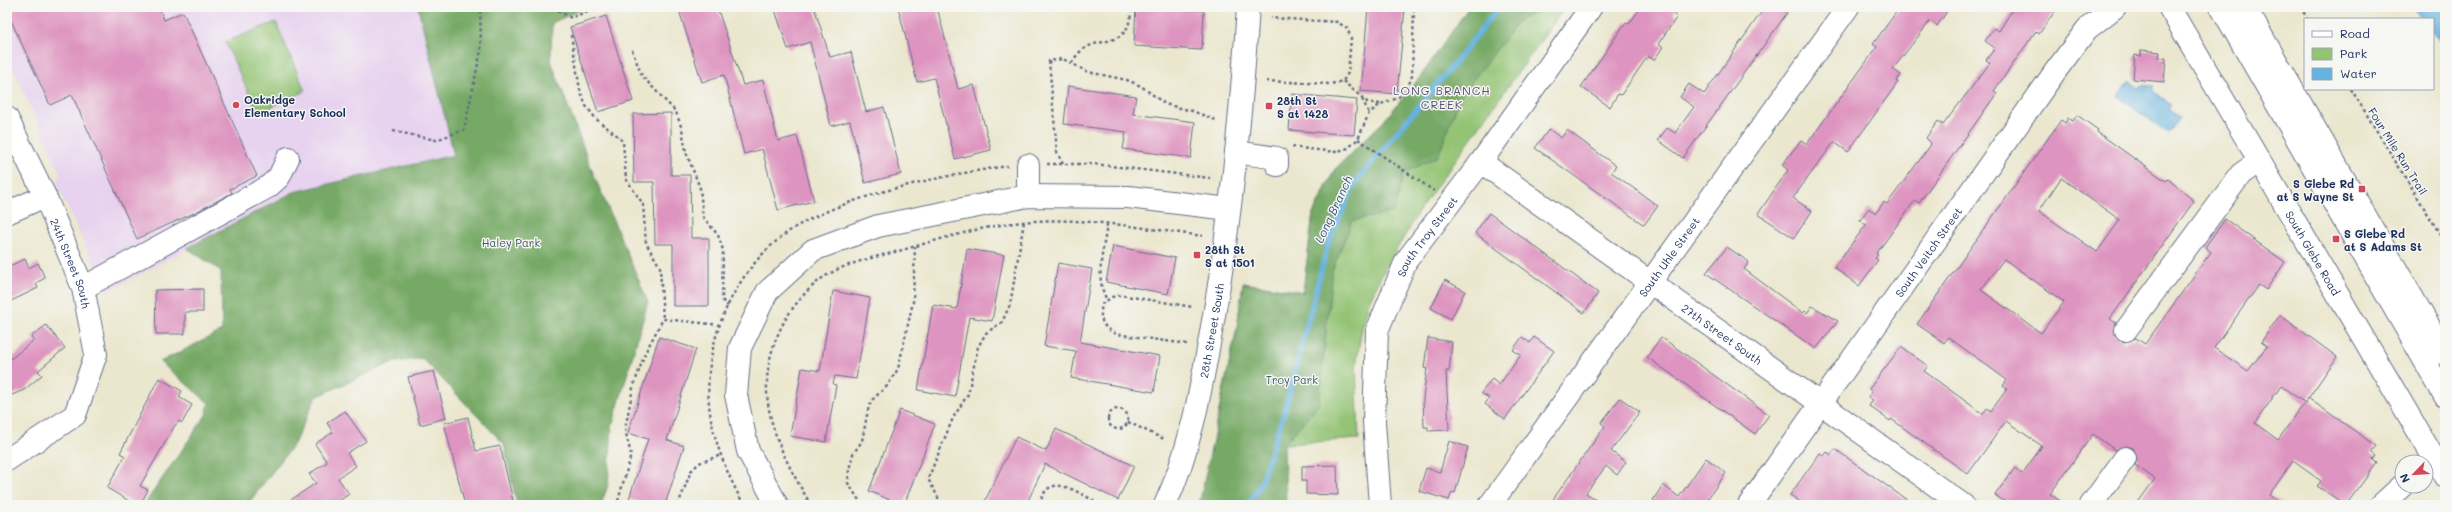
<svg xmlns="http://www.w3.org/2000/svg" width="2452" height="512" font-family="Mali,sans-serif">
	<rect width="100%" height="100%" fill="#f6f6f2"/>
	<filter id="ink" filterUnits="userSpaceOnUse"><feTurbulence type="fractalNoise" baseFrequency=".025" numOctaves="2"/><feDisplacementMap in="SourceGraphic" scale="8" xChannelSelector="R" yChannelSelector="G"/><feConvolveMatrix kernelMatrix="1 2 1 2 8 2 1 2 1" color-interpolation-filters="sRGB"/></filter>
	<filter id="wash" filterUnits="userSpaceOnUse"><feTurbulence type="fractalNoise" baseFrequency=".012" numOctaves="4" result="noise"/><feDisplacementMap in="SourceGraphic" scale="16" xChannelSelector="R" yChannelSelector="G"/><feGaussianBlur stdDeviation="0.9" result="paint"/><feColorMatrix in="noise" values="0 0 0 0 0 0 0 0 0 0 0 0 0 0 0 0 0 1.4 0 .05"/><feComposite in="paint" operator="in"/></filter>
	<g filter="url(#wash)">
		<rect width="100%" height="100%" fill="#ebe7cf"/>
		<path fill="#e7d2ef" d="M7,7h411l36,148 -160,37 -187,100 -50,-107 3,-13 -53,-118z"/>
		<path fill="#93c373" stroke="#577968" d="M1469,7h96l-146,204 -38,65 -12,26 -8,31 -5,34 3,72 -75,5 -69,-16 22,-100 6,-45 60,9 10,-78 22,-45 49,-48 37,-45z
			M276,22l29,69 -47,22 -33,-71z"/>
		<path fill="#76a965" stroke="#486c62" d="M418,7h168l-34,16 -1,38 42,112 55,129 -36,125 -4,58 -7,20h-84l-13,-61 -82,-86 -31,5 -75,34 -22,47 -47,61h-103l62,-90 3,-12 -49,-41 62,-31 -1,-60 -34,-23 107,-56 160,-37z
			M1469,7h82l-31,12 -60,78 -22,59 -34,17 -10,39 -42,9 -20,50 -13,133 -35,40 2,61h-87l38,-177 6,-45 60,9 10,-78 22,-45 49,-48 37,-45z"/>
		<path fill="#65b2de" stroke="#40709e" d="M2413,7h32v38l-12,-14v-12h-10z
			M2129,81l10,7 3,-3 11,1v5l18,13 -3,5 12,9 -11,16 -51,-37z"/>
		<g fill="none" stroke-linecap="round" stroke-linejoin="round">
			<path stroke="#65b2de" stroke-width="5.5" d="M1248,505l12,-20 25,-76 44,-168 26,-58 99,-119 45,-57"/>
		</g>
		<g id="blocks">
			<path fill="#de94c0" fill-rule="evenodd" d="M7,7h152l5,13 19,-8 74,164 -27,13 2,4 -36,19 -59,27 -65,-144 -22,10 -43,-93z
				M678,7h39l26,78 20,-5 15,61 19,-5 17,65 -36,9 -16,-61 -18,5 -20,-79 -22,7z
				M774,7h40l16,50 21,-5 15,60 18,-5 17,67 -36,9 -15,-62 -19,5 -21,-84 -22,7z
				M898,7h39l21,82 16,-4 17,65 -36,9 -21,-81 -17,4z
				M1136,7l68,4 -2,39 -68,-4z
				M1368,7h37l-8,87 -36,-3z
				M1641,7h36l-4,7 4,3 -19,27 5,3 -9,13 -6,-4 -27,39 -3,-1 -8,13 -29,-20 45,-65 3,2z
				M1765,7h14l8,6 -104,145 -25,-18 9,-12 8,5 19,-26 -14,-10 9,-13 15,10z
				M1900,7h50l-13,19 -7,-5 -37,48 8,6 -5,6 2,1 -50,70 -14,-10 -41,56 19,13 -18,27 -36,-24 30,-44 -6,-5 19,-25 6,4 70,-97 -4,-3z
				M2014,7h44l-19,27 -3,-3 -42,60 3,2 -78,110 -3,-2 -3,2 -37,51 2,1 -3,3 3,2 -19,26 -25,-19 32,-42 -6,-5 9,-12 6,6 9,-12 3,2 43,-58 1,-3 -5,-5 12,-17 5,4 47,-62 -4,-3 9,-12 -10,-7 9,-13 5,3z
				M606,16l27,85 -35,11 -28,-85z
				M2141,50l19,2 -1,6h7l-2,24 -31,-3 2,-24 6,1z
				M1068,86l68,10 -3,18 62,8 -4,36 -68,-9 3,-17 -62,-8z
				M1292,94l65,6 -3,35 -65,-5z
				M671,113v62h19l1,63h18v68h-36v-62h-18l-1,-62h-20l-1,-68z
				M2077,115l21,15 -1,2 69,49 2,-2 26,22 -84,118 6,4 -1,12 9,7 12,-4 9,6 66,-92 -6,-5 20,-28 60,43 -19,28 -7,-5 -45,63 34,23 19,-25 -6,-4 19,-27 57,42 -32,46 -24,-17 -26,37 23,17 30,-42 68,48 -5,6 5,4 -3,4 4,3 -31,42 -29,-19 4,-5 -28,-20 -24,34 14,10h-147l19,-26 -20,-14 2,-6 -4,-11 -7,-2 -11,4 -22,-16 -43,60 16,11h-57l-14,-10 20,-27 7,6 20,-28 -36,-25 -38,53 -77,-55 -1,2 -21,-15 4,-6 -5,-3 4,-5 -3,-3 32,-42 27,19 -4,5 59,43 4,-6 4,3 16,-22 -4,-3 4,-6 -59,-43 -4,6 -27,-19 144,-204 4,3 3,-5 5,3zM2061,178l59,42 -23,32 -58,-41zM2004,259l60,43 -23,31 -60,-43z
				M1549,129l12,9 6,-8 49,36 -5,6 47,34 -14,19 -109,-77z
				M1489,213l109,80 -14,20 -109,-80z
				M1113,246l62,12 -7,36 -62,-12z
				M1727,247l22,15 -5,7 59,44 2,-2 2,2 5,-7 26,15 -22,28 -110,-76z
				M967,249l37,6 -12,66 -23,-4 -14,80 -37,-7 15,-85 24,4z
				M25,259l4,9 9,-5 7,15 -9,5 2,5 -31,15v-36z
				M1058,263l34,6 -12,73 80,14 -6,36 -83,-14 5,-27 -32,-5z
				M1445,280l20,11 -14,28 -20,-11z
				M203,289v23h-18v22h-29l-1,-44z
				M833,291l37,7 -14,81 -21,-3 -2,8 3,1 -10,57 -36,-6 12,-68 18,3z
				M46,325l19,23 -27,23 4,4 -18,15 -17,7v-35l27,-22 -3,-3z
				M659,337l37,12 -29,91 17,6 -19,59h-17l-19,-6 19,-60 -20,-6z
				M1522,337l8,6 4,-6 20,14 -49,68 -20,-15 4,-6 -8,-5 11,-14 7,6 22,-30 -8,-5z
				M1661,337l108,78 -14,19 -108,-77z
				M1428,338l24,4 -3,29h-3l3,59 -21,1v-4h-4l-1,-29 4,-29 -3,-1z
				M434,371l12,47 -26,7 -12,-48z
				M159,378l23,13 -3,6 13,8 -10,18 -3,-2 -5,6 -34,59 8,4 -8,15h-4l-29,-17 18,-32 -5,-3z
				M1620,398l20,14 -29,39 15,11 -9,13 -11,-9 -20,27 17,12h-54l56,-79 -4,-3z
				M900,410l35,14 -31,81h-16l2,-5 -21,-9z
				M345,411l21,30 -19,12 9,13 -18,12 11,16 -16,11h-50l33,-22 -7,-9 18,-12 -12,-18 18,-12 -6,-9z
				M468,417l8,34 24,-5 14,59h-49l-21,-82z
				M1056,429l78,37 -16,34 -73,-36 -19,41h-43l33,-68 30,14z
				M1449,441l19,6 -13,46 -3,-1 -3,8 -30,-9 7,-23 14,4z
				M1835,449l79,56h-109l-15,-10 30,-42 4,3 3,-4 4,3z
				M1706,458l20,15 -23,32h-42l-8,-5 10,-15 16,12z
				M1337,465l1,30 -32,-1v-13h-4v-15z"/>
		</g>
	</g>
	<g filter="url(#ink)">
		<use href="#blocks" fill-opacity="0" stroke="#646f86" stroke-width="1"/>
		<g fill="none" stroke-linecap="round" stroke-linejoin="round">
			<defs>
				<g id="minor">
					<path id="s1" d="M2169,7l276,470"/>
					<path id="s2" d="M7,118l38,78 38,92 13,66 -21,61 -68,45"/>
					<path d="M1236,152l41,6v7"/>
					<path id="s3" d="M1481,162l482,343"/>
					<path d="M1028,196v-31"/>
					<path d="M7,213l38,-17"/>
					<path d="M83,288l185,-101 11,-10 9,-19"/>
					<path d="M2126,330l115,-156 17,-12"/>
					<path d="M777,505l-29,-54 -12,-56 4,-47 27,-56 46,-42 65,-24 150,-30 100,1 101,12"/>
					<path id="s4" d="M1165,505c24,-52 35,-110 45,-167 20,-109 31,-220 38,-331"/>
					<path id="s5" d="M1380,505l-6,-83 3,-91 29,-70 75,-99 110,-155"/>
					<path id="s6" d="M1490,505l358,-498"/>
					<path id="s7" d="M1749,505l308,-436 30,-40 28,-22"/>
					<path d="M2091,505l34,-47"/>
					<path d="M2381,505l21,-19"/>
				</g>
				<path id="major" d="M2221,7l224,389
					M2245,7l200,347"/>
			</defs>
			<use href="#minor" stroke="#646f86" stroke-width="24"/>
			<use href="#major" stroke="#646f86" stroke-width="24"/>
			<path stroke="#646f86" stroke-width="2.5" stroke-dasharray="3 3" stroke-linecap="butt" d="M553,7l18,11 26,-11
				M2300,7l8,12
				M571,35l9,55 6,16 10,13 23,18 4,5 3,37 17,25 3,39 14,24 3,52
				M632,50l10,26 34,36 6,17 4,23 14,36 3,29 15,18 5,15 -1,50 6,6
				M1072,63c15,-30 43,-13 55,-35 3,-6 4,-14 6,-21
				M1266,81l65,3 12,-3 5,-8 3,-35 -4,-10 -10,-6 -66,-4
				M1343,81l24,21 13,2
				M2351,89l94,153
				M1362,99l7,14
				M393,131l43,9 28,-10 17,-80 -1,-43
				M1358,139l76,52
				M1292,147l43,5 13,-4 10,-9 11,-26 12,-9 17,-6 10,-11 4,-11 2,-69
				M1047,164h47l116,14
				M1063,164l-6,-12 -8,-91 14,-2 25,13 39,8 14,6 24,18 27,7 24,9
				M1107,224c-3,25 -13,54 0,76
				M1187,344l-71,-10c-14,-7 -17,-14 -14,-30l10,-7 8,-2 73,12
				M1108 419a10 10 0 1 1 20 0a10 10 0 1 1-20 0Z
				M1128,422l36,17
				M618,501l13,-46 -6,-26 8,-41 12,-35 18,-34 57,6
				M617,505l1,-4 13,4
				M678,505l13,-34 8,-8 22,-8
				M744,505c-14,-25 -26,-53 -32,-81 -16,-74 22,-161 87,-199 57,-32 145,-50 209,-59
				M811,505c-33,-56 -61,-108 -32,-173 9,-20 24,-39 42,-53 24,-17 57,-22 85,-30 38,-11 77,-23 117,-27 59,-6 122,7 180,14
				M862,505l-14,-22 1,-13 4,-16 9,-13 6,-31 4,-10 15,-14 11,-17 15,-67 2,-56
				M938,505v-8l-10,-18 25,-61 15,-24 10,-47 8,-14 16,-11 8,-17 14,-83
				M1040,505c7,-38 41,-10 62,0"/>
			<use href="#minor" stroke="#fff" stroke-width="22"/>
			<use href="#major" stroke="#fff" stroke-width="22"/>
		</g>
	</g>
	<g fill="#d1495b" stroke="#f6f6f2" stroke-width="1.5">
		<circle cx="236" cy="105" r="4"/>
		<rect x="1265" y="102" width="8" height="8" rx="2"/>
		<rect x="2358" y="185" width="8" height="8" rx="2"/>
		<rect x="2332" y="235" width="8" height="8" rx="2"/>
		<rect x="1193" y="251" width="8" height="8" rx="2"/>
	</g>
	<g text-anchor="middle" dominant-baseline="central" stroke-width="3" stroke-linejoin="round" paint-order="stroke">
		<g font-size="11" font-weight="bold" fill="#1b2f5e" stroke="#f6f6f2" text-anchor="start">
			<text x="244" y="99">Oakridge<tspan x="244" dy="13">Elementary School</tspan></text>
			<text x="1277" y="100">28th St<tspan x="1277" dy="13">S at 1428</tspan></text>
			<text x="2354" y="183" text-anchor="end">S Glebe Rd<tspan x="2354" dy="13">at S Wayne St</tspan></text>
			<text x="2344" y="233">S Glebe Rd<tspan x="2344" dy="13">at S Adams St</tspan></text>
			<text x="1205" y="249">28th St<tspan x="1205" dy="13">S at 1501</tspan></text>
		</g>
		<g font-size="11" fill="#1b2f5e" stroke="#f6f6f2">
			<text transform="translate(2398 151) rotate(58)">Four Mile Run Trail</text>
			<text stroke="none"><textPath href="#s5" startOffset="282">South Troy Street</textPath></text>
			<text stroke="none"><textPath href="#s7" startOffset="310">South Veitch Street</textPath></text>
			<text stroke="none"><textPath href="#s1" startOffset="285">South Glebe Road</textPath></text>
			<text stroke="none"><textPath href="#s6" startOffset="306">South Uhle Street</textPath></text>
			<text stroke="none"><textPath href="#s2" startOffset="159">24th Street South</textPath></text>
			<text stroke="none"><textPath href="#s4" startOffset="181">28th Street South</textPath></text>
			<text stroke="none"><textPath href="#s3" startOffset="296">27th Street South</textPath></text>
		</g>
		<g font-size="11" fill="#3f5b64" stroke="#f6f6f2">
			<text x="511" y="242">Haley Park</text>
			<text x="1292" y="379">Troy Park</text>
		</g>
		<g font-size="12" letter-spacing="1" fill="#5f5280" stroke="#f6f6f2">
			<text x="1442" y="90">LONG BRANCH<tspan x="1442" dy="14">CREEK</tspan></text>
		</g>
		<g font-size="12" font-style="italic" fill="#315684" stroke="#f6f6f2">
			<text transform="translate(1333 209) rotate(-65)">Long Branch</text>
		</g>
	</g>
	<rect width="2452" height="512" fill="none" stroke="#f6f6f2" stroke-width="24"/>
	<rect x="2304" y="18" width="130" height="72" fill="#f6f6f2" stroke="#9ea6b7"/>
	<rect x="2312" y="31" width="20" height="6" fill="#ffffff" stroke="#9ea6b7"/>
	<text x="2340" y="38" font-size="12" fill="#1b2f5e">Road</text>
	<rect x="2312" y="48" width="20" height="12" fill="#93c373" stroke="#9ea6b7"/>
	<text x="2340" y="58" font-size="12" fill="#1b2f5e">Park</text>
	<rect x="2312" y="68" width="20" height="12" fill="#65b2de" stroke="#9ea6b7"/>
	<text x="2340" y="78" font-size="12" fill="#1b2f5e">Water</text>
	<g transform="translate(2414 474) rotate(245)"><circle r="19" fill="#f6f6f2" stroke="#9ea6b7"/>
	<path d="M0-3L7 15L0 10L-7 15Z" fill="#d1495b"/>
	<text y="-6" font-size="11" font-weight="bold" text-anchor="middle" fill="#1b2f5e">N</text>
	</g>
</svg>
